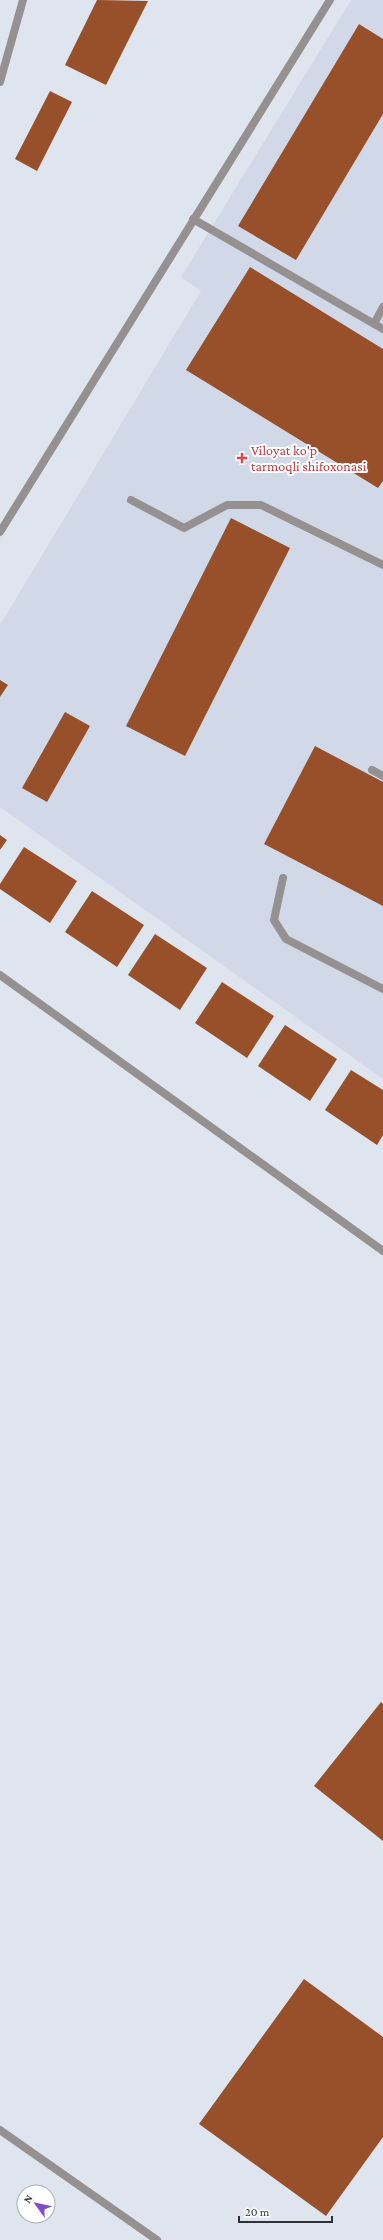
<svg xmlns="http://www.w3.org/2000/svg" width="383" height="2240" font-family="'Crimson Pro',serif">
	<rect width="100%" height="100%" fill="#dfe5ef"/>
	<path fill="#d1d9e9" d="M351,0h32v1079l-383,-272v-182l201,-334 -20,-14z"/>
	<path fill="#975029" d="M97,0l51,1 -42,84 -41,-20z
		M359,24l24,15v75l-87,146 -58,-34z
		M50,91l22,11 -35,69 -22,-12z
		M250,267l133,82v132l-5,7 -192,-118z
		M231,518l59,30 -105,208 -59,-30z
		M0,680l8,5 -8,12z
		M65,712l25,14 -43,76 -25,-14z
		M315,746l68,36v124l-119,-62z
		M0,835l7,5 -7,10z
		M24,847l53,34 -27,42 -50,-34v-5z
		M92,891l52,34 -27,42 -52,-35z
		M155,934l52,34 -27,42 -52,-35z
		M222,982l52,34 -27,42 -52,-35z
		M285,1025l52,34 -27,42 -52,-35z
		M351,1070l32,20v45l-6,10 -52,-35z
		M381,1702l2,2v137l-69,-55z
		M304,1979l79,58v100l-57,79 -127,-92z"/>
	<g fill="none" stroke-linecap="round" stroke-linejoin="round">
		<path stroke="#969191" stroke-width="8" d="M372,770l11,6
			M283,878l-9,42 12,19 97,50"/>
		<path stroke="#969191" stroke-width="8" d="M0,82l23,-82
			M193,219l190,110
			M374,324l9,-17
			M131,500l53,28 43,-23h34l122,60
			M0,532l330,-532
			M0,975l383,276
			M0,2130l157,110"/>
	</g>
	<path fill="#e0444e" stroke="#fff" stroke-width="1.5" d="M240 452h4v4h4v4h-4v4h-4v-4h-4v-4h4z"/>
	<g text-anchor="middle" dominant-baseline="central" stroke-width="4" stroke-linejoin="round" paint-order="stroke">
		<g font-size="14" fill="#be3a42" stroke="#fff" text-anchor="start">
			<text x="251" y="450">Viloyat ko'p<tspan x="251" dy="16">tarmoqli shifoxonasi</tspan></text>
		</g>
	</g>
	<g transform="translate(36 2204) rotate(303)"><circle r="19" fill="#ffffff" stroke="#abacae"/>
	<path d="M0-3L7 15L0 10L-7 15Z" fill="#824dc4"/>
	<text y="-6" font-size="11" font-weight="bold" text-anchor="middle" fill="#2e3034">N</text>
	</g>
	<path d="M239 2216v6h93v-6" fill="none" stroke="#2e3034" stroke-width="2"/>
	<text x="245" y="2216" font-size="12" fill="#2e3034" stroke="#ffffff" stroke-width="3" paint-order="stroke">20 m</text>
</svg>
